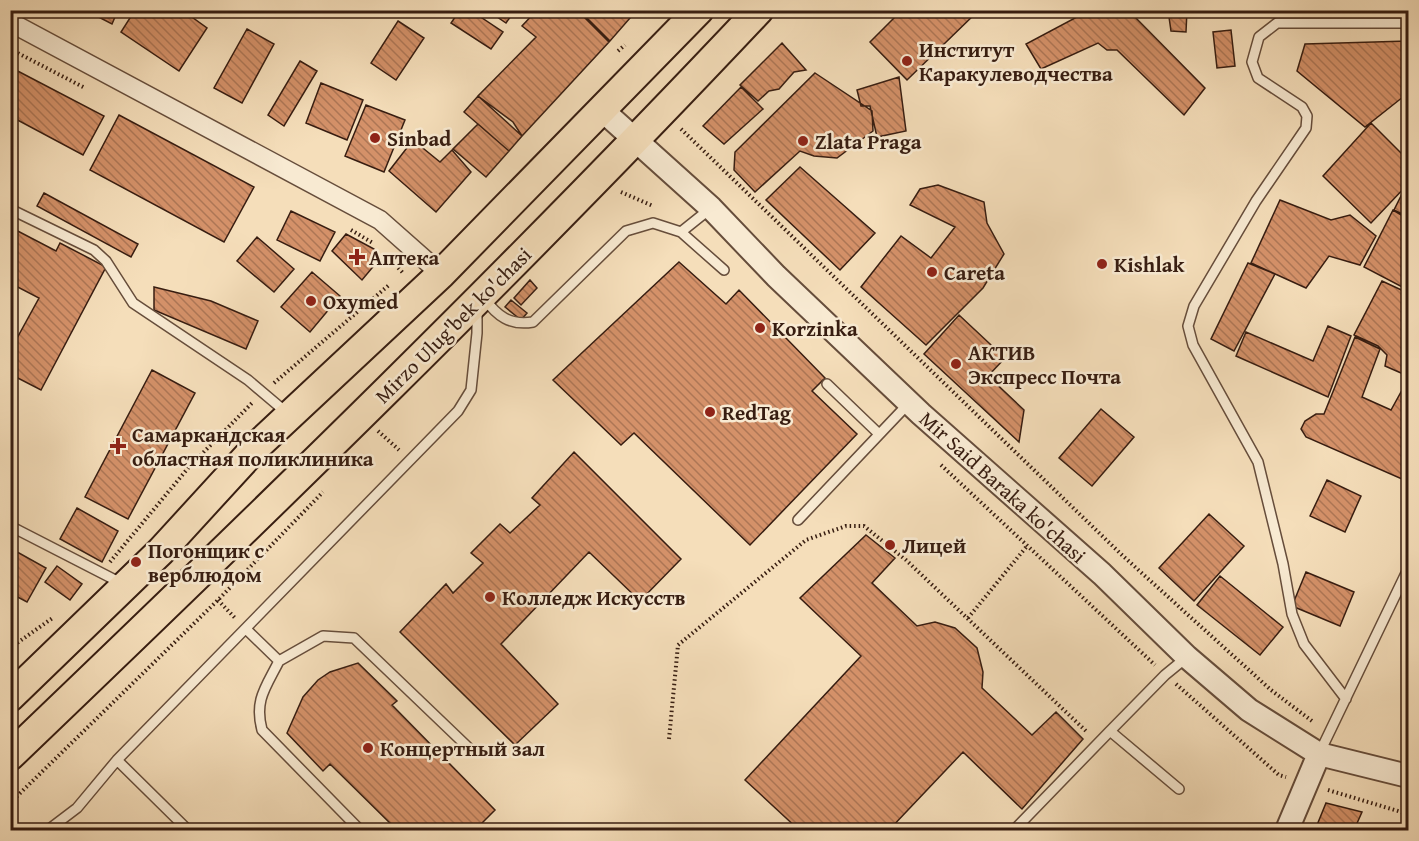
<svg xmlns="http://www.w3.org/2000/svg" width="1419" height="841" font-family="'Gentium Book Plus',serif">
	<defs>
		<pattern id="building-back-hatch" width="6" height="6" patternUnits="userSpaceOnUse" patternTransform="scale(1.5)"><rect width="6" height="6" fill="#d49169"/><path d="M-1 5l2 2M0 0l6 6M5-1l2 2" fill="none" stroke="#ad7655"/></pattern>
	</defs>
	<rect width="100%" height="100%" fill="#f5deba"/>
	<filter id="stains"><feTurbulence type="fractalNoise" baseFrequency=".00333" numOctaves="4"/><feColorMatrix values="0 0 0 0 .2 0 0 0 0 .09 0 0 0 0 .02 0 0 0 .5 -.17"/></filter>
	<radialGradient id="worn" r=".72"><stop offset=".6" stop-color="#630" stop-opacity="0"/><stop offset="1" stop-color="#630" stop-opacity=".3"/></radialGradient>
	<path fill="url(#building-back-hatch)" stroke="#371d11" stroke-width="1.5" d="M85,10h33l-6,14z
		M135,10h47l25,18 -28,43 -58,-39z
		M460,10h10l33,22 -12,17 -40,-26z
		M487,10h28l-9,13z
		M537,10h40l32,32 -87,94 -9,-14 -35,-26 58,-59 -14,-11z
		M579,10h58l-27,31z
		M902,10h77l-72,70 -37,-38z
		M1090,10h38l77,78 -21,27 -67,-65h-10l-9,-7 -57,26 -15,-25z
		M1174,10h13l-1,22 -15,-1 -2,-14h5z
		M398,21l26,17 -28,42 -25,-17z
		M247,29l27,15 -32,59 -28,-15z
		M1231,30l4,36 -18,2 -4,-36z
		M1408,41v52l-43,34 -68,-56 8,-27z
		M782,43l24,27 -12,2 -15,17 -10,2 -11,10 -18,-16z
		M300,61l17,10 -33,55 -16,-11z
		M10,67l94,49 -21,39 -73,-39z
		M815,73l57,38 1,20 -36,27 -23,-2 -14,-5 -45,41 -21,-22 1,-18z
		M899,77l7,54 -29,6 -7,-31h-9l-4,-16z
		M321,83l42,17 -16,40 -41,-17z
		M741,87l22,22 -39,35 -21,-18z
		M478,96l44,40 -13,15 -45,-39z
		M366,105l39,15 -21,52 -39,-16z
		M119,115l135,72 -30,55 -134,-72z
		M1371,123l37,37v24l-37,39 -48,-47z
		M478,124l31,27 -23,26 -33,-28z
		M413,140l27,22 12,-12 19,22 -35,40 -47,-41z
		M800,167l75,66 -35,37 -74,-70z
		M938,185l46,17 3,21 17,31 -21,34 -57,57 -65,-58 40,-51 30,22 24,-31 -45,-22 10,-16z
		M1403,192l5,2v23l-14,-7z
		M44,193l94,51 -7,13 -94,-51z
		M1280,200l51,20 19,-5 26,21 -16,29 -31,-9 -23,32 -55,-25z
		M1393,210l15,9v71l-44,-23z
		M291,211l44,21 -15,29 -43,-21z
		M10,227l46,24 4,-8 46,24 -65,123 -31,-16v-23l29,-53 -29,-15z
		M346,234l28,15 3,13 -15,18 -30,-29z
		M257,237l37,32 -20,23 -37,-31z
		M679,262l47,42 13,-14 86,88 -13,13 45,43 -107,111 -116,-112 -13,12 -68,-65z
		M1248,263l27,11 -41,77 -23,-12z
		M312,272l28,24 -30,36 -29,-25z
		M530,280l7,8 -16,17 -7,-7z
		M1382,281l26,12v83l-23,-10 2,-11 -9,-9 -24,-11z
		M154,287l57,14 47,20 -12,28 -92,-39z
		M511,300l16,13 -6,7 -16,-13z
		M959,315l46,43 -17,18 36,34 -5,32 -95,-88z
		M1328,326l23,10 -23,61 -92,-41 10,-24 67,29z
		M1355,337l25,12 -18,48 29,13 10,-18 7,3v70l-6,14 -96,-42 -5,-8 4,-8 11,-7h8z
		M152,370l43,23 -67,126 -43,-22z
		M1101,409l33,28 -42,49 -33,-28z
		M574,452l107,107 -41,42 -51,-49 -88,92 57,60 -43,41 -115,-113 46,-48 7,9 30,-30 -12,-10 29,-29 10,9 30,-28 -8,-7z
		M1327,480l34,16 -16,36 -35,-16z
		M77,508l41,23 -16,31 -42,-23z
		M1209,514l35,32 -50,55 -35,-33z
		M866,535l29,23 -23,25 45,43 18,-4 20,6 22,20 6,24 -1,16 50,47 24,-23 27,27 -61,70 -59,-57 -74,78h-90l-54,-50 116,-124 -61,-58z
		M10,548l36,20 -19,34 -17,-9z
		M57,566l25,18 -12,16 -25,-18z
		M1306,572l48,20 -14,34 -48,-20z
		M1220,576l63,51 -23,28 -63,-50z
		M358,663l39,38 -5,4 103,105 -20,20h-78l-67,-66 -7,7 -36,-38 16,-36 15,-17 12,-8z
		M1326,803l36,9 -8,18h-39z"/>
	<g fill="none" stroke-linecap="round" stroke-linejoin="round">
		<defs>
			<path id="service" d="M10,209l84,41 12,11 27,42 115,77 39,33
				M681,232l30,-24
				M484,298c13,18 26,28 49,24l93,-91 27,-8 28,9 43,38
				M827,384l52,50
				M798,520l111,-117
				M10,526l113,58
				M246,629l33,32c-13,26 -25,39 -17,69l98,100
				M279,661l44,-25 31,2 119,114
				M1346,699l-42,-55 -12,-30 -9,-50 -25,-102 -65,-117 -5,-19 6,-20 62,-105 50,-73 1,-12 -5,-9 -44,-29 -6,-16 7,-25 18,-14h131
				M1319,754l89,-185
				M117,760l71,70
				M1179,789l-69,-58 55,-56 22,-18
				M48,830l29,-22 40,-48 341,-349 13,-21 6,-57v-24
				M1014,830l96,-99"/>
			<path id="minor" d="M10,22l370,198 61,54"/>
			<path id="tertiary" d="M601,109l110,99 65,68 145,138 181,160 85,83 62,53 70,44 89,22
				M1287,830l32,-76"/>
			<path id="primary" d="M10,697l151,-146 97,-106 183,-171 258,-264
				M10,756c255,-244 507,-489 749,-746"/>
		</defs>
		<use href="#service" stroke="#664d3b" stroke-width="12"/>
		<use href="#minor" stroke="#664d3b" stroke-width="21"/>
		<use href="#tertiary" stroke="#664d3b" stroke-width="26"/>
		<use href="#primary" stroke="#371d11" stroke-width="32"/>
		<path stroke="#371d11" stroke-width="4" stroke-dasharray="1.5 3" stroke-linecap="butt" d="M10,49l75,39
			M618,51l7,-6
			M681,129l442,427 148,134 41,31
			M621,192l32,14
			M351,230l22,13
			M389,258l14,15
			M274,383l115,-98
			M378,431l21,19
			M941,465l214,200
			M110,562l79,-95 64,-65
			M218,600l17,18
			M968,618l59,-72
			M10,648l44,-31
			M1176,684l103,91 7,2
			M669,739l9,-94 128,-105 40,-14h18l42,34 181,172
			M1328,790l80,24
			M10,803l208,-203 105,-108"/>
		<use href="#service" stroke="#f8ead2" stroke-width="9"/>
		<use href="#minor" stroke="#f8ead2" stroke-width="18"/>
		<use href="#tertiary" stroke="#f8ead2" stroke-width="22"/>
		<use href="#primary" stroke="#f5deba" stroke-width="28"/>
	</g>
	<g fill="#8f2418" stroke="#f8ead2" stroke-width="2">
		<circle cx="907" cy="61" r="6"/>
		<circle cx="375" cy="138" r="6"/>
		<circle cx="803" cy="141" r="6"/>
		<path d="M354 248h6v6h6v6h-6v6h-6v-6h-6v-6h6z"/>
		<circle cx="1102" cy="264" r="6"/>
		<circle cx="932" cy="272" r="6"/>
		<circle cx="311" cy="301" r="6"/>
		<circle cx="760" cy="328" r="6"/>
		<circle cx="956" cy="364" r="6"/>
		<circle cx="710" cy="412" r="6"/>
		<path d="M115 437h6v6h6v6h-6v6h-6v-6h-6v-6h6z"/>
		<circle cx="890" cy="545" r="6"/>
		<circle cx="136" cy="562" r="6"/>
		<circle cx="490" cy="597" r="6"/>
		<circle cx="368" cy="748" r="6"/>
	</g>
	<g text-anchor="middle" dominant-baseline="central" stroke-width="5" stroke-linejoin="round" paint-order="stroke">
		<g font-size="21" font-weight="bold" fill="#371d11" stroke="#f8ead2" text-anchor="start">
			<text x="919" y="49">Институт<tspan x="919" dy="24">Каракулеводчества</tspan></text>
			<text x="387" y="138">Sinbad</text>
			<text x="815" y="141">Zlata Praga</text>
			<text x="369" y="257">Аптека</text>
			<text x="1114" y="264">Kishlak</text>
			<text x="944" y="272">Careta</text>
			<text x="323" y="301">Oxymed</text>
			<text x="772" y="328">Korzinka</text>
			<text x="968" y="352">АКТИВ<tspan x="968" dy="24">Экспресс Почта</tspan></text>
			<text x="722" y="412">RedTag</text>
			<text x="132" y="434">Самаркандская<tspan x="132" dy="24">областная поликлиника</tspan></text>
			<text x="902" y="545">Лицей</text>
			<text x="148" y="550">Погонщик с<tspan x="148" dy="24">верблюдом</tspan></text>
			<text x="502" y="597">Колледж Искусств</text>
			<text x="380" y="748">Концертный зал</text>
		</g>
		<g font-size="21" fill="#371d11" stroke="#f8ead2">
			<text transform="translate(453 325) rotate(-45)">Mirzo Ulug'bek ko'chasi</text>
			<text transform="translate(1003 487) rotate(42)">Mir Said Baraka ko'chasi</text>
		</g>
	</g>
	<rect width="1419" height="841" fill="none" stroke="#f5deba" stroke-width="36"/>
	<rect x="12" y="12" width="1395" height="817" fill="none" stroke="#371d11" stroke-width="3"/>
	<rect x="18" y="18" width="1383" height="805" fill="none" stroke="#371d11" stroke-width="1.5"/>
	<rect width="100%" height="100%" filter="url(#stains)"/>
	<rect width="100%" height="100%" fill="url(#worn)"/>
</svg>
